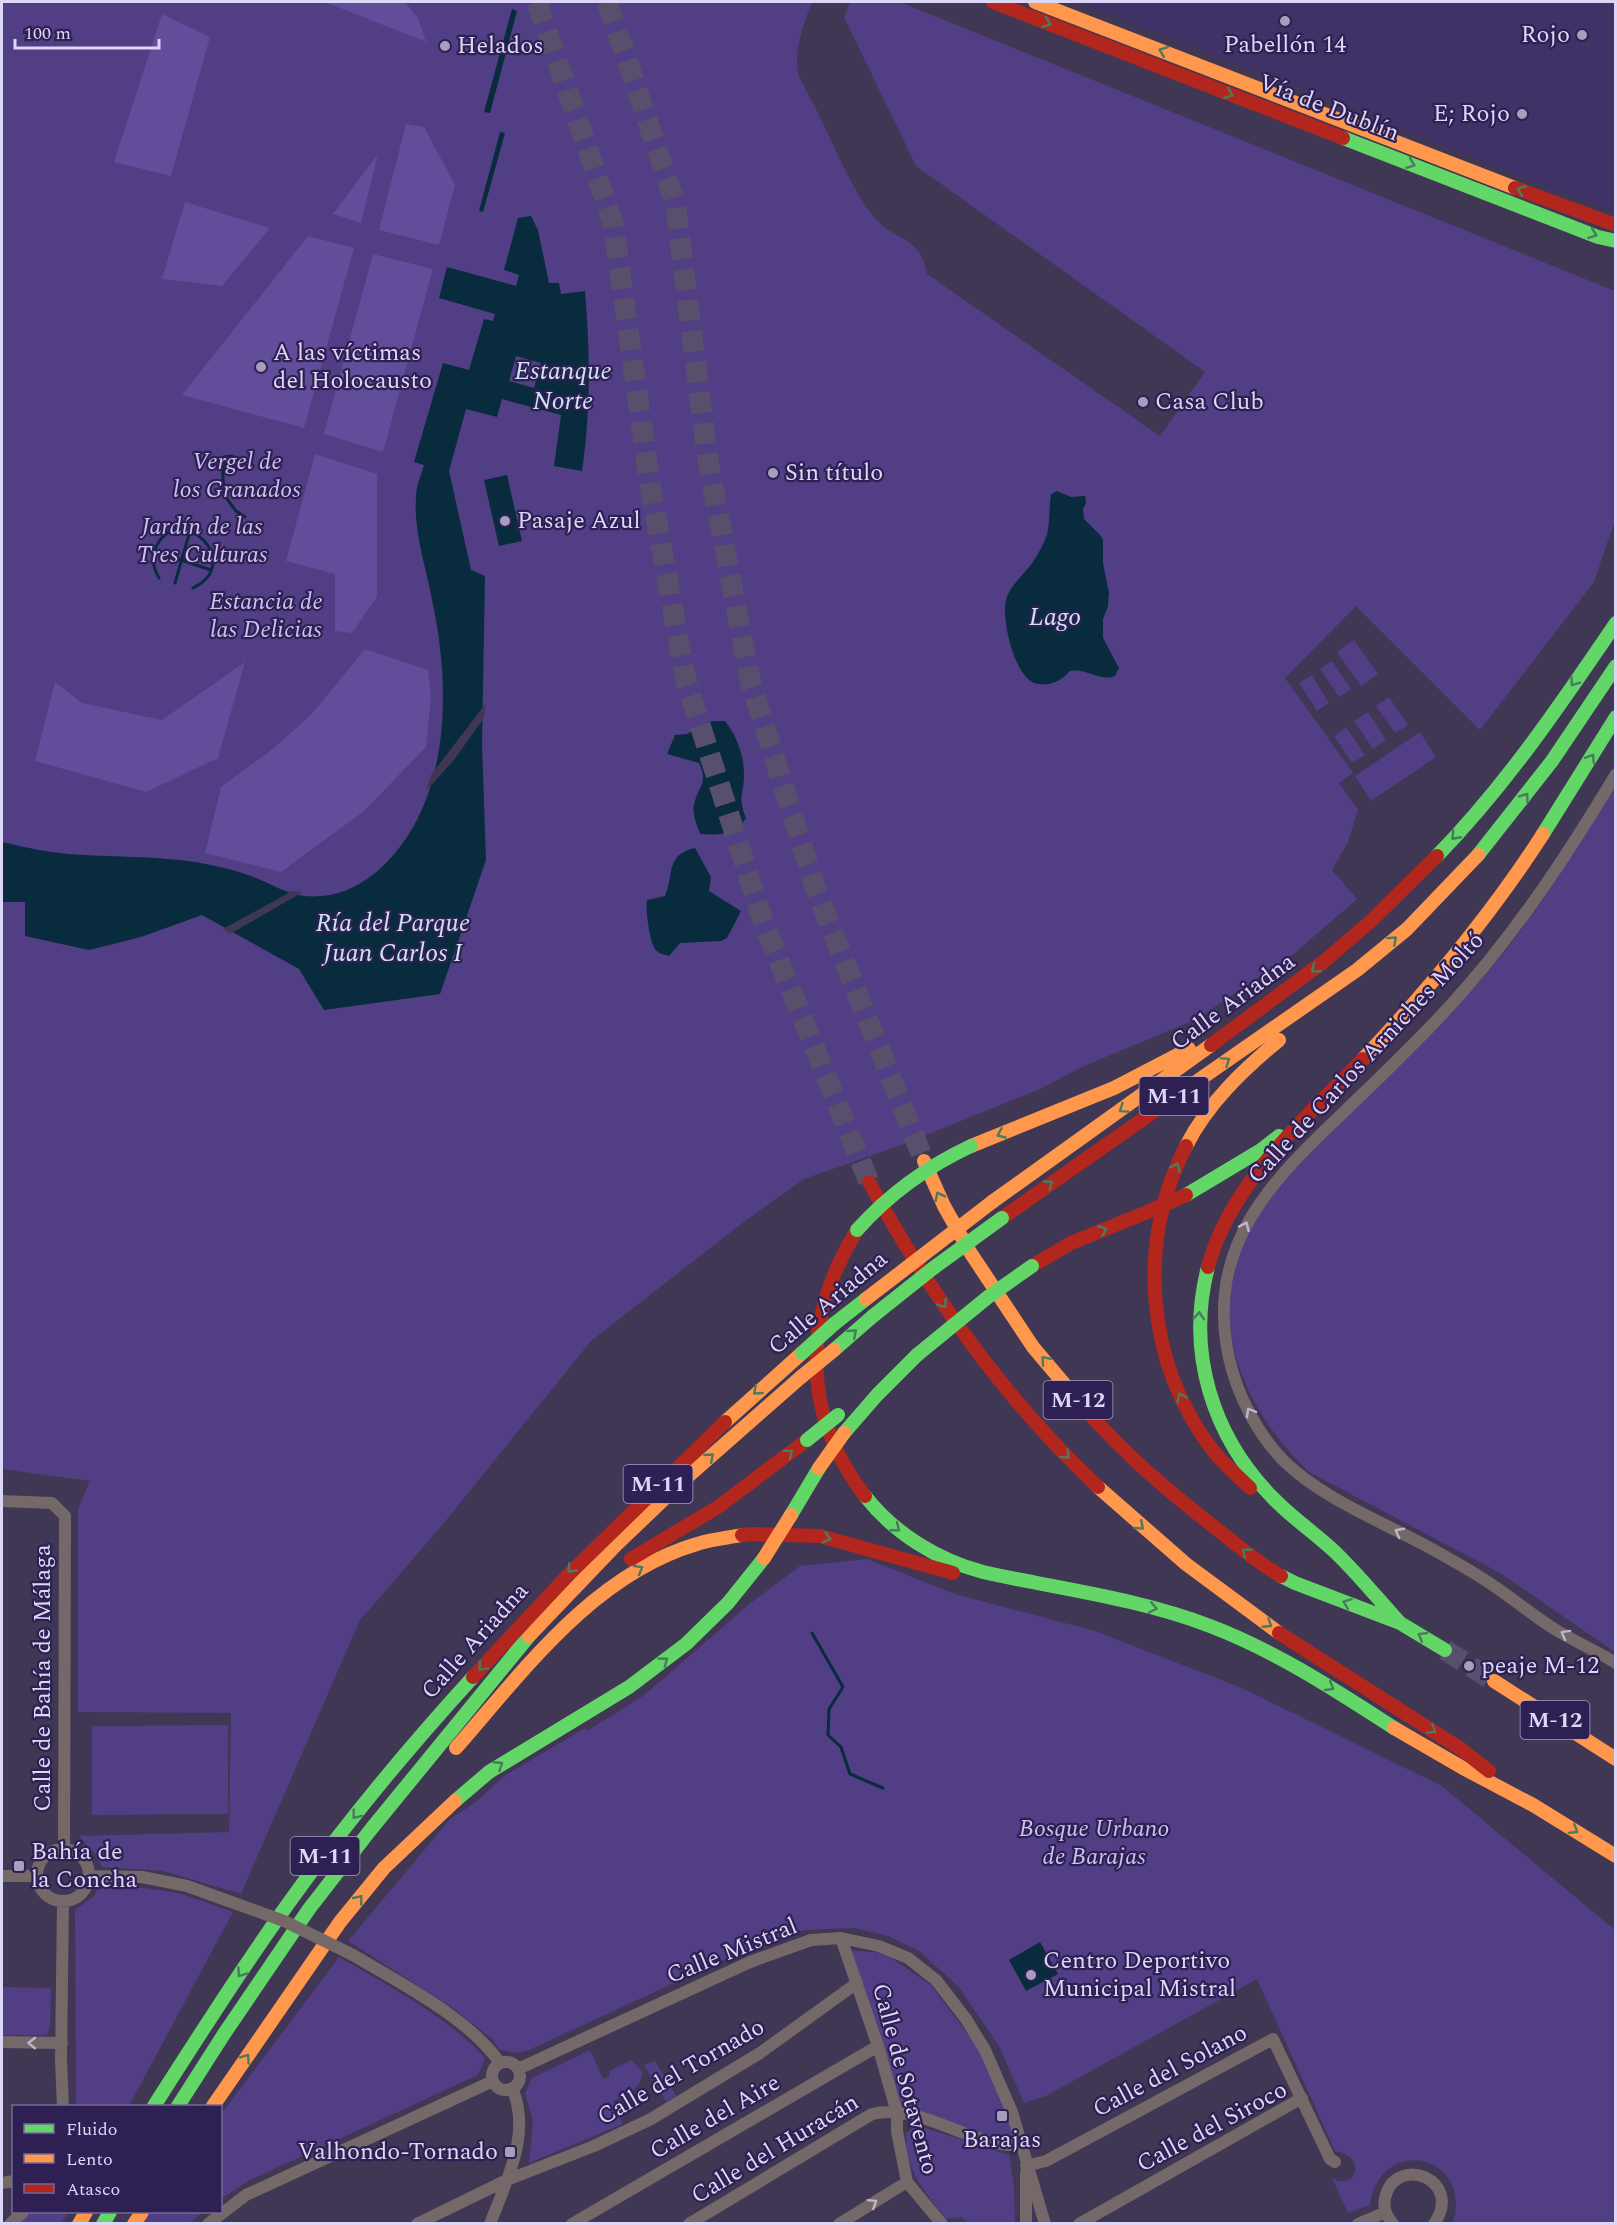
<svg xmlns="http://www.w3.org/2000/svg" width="1617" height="2225" font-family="Spectral,serif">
	<rect width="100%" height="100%" fill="#3f3753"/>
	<path fill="#403167" d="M1078,2h537v209l-26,-8 -206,-81 -5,-5 -32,-10z"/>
	<path fill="#513e85" d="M2,2h810c-8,21 -16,42 -15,66 1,11 12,26 17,37 18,35 36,82 60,112 21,26 46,16 53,57l233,162 45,-64 -289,-206 -72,-149 6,-15h50l715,289v229l-21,62 -114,148 -124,-124 -71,72 68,95 -14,10 19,26 -10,33 -16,28 25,29 -62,54 -98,66 -113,47 -44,23 -141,57 -95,33 -59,42 -154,120 -152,188 -79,91 -119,274 -78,-23 -61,-4 -8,-14 -15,-17 150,-4 2,-119 -153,-1v-203l12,-28 -88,-12z
		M1354,640l24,34 -17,12 -24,-34z
		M1332,661l19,28 -12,8 -19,-28z
		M1312,675l17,28 -12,8 -18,-28z
		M1389,697l19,28 -13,8 -19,-27z
		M1368,712l18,28 -13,9 -19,-28z
		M1346,727l19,28 -13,8 -18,-27z
		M1420,732l16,25 -65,44 -16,-25z
		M1615,784v868l-115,-79 -191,-101c-78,-75 -109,-173 -44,-268 21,-30 48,-56 74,-81 42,-43 86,-84 128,-128 59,-63 105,-138 148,-211z
		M867,1559l88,35 140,37 147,57 200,98 173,144v293h-162c20,-70 -73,-89 -83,-18l-22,8 -16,-35c23,14 37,-21 3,-27l-78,-172 -211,117 -22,7 -25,-57 -41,-60 -39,-35 -31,-15 -34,-8 -49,2 -42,12 -234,108 -12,3 -17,-3 -8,-11 -39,-31 -105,-67 103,-123 22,-14 34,-30 78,-46 2,3 56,-35 109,-94 48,-36z
		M228,1725v89l-136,1v-89z
		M99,1886l46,2 34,5 54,19 -104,194h-53l-1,-196 19,-14z
		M845,1950l39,3 47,32 51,68 25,56 7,26 -6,7 -111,-29z
		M339,1957c45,26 112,62 146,101l-7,17 -230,106 -27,18v-85z
		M2,1987l49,1 -1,38 -3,9h-45z
		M590,2050l13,29 7,-3 -1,-5 23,-11 10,11c0,19 -15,23 -29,30l10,23 -94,39 4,-42 -8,-28 7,-15z
		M655,2061l21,35 -10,6 -22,-37z
		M916,2125l93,30 5,32 1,36h-46l-8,-6 -15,2c-22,-28 -41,-48 -40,-86z
		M30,2212h39l-8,11 -46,1z
		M149,2212h54l-14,11 -48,1z"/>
	<path fill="#614d99" d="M325,2h80l13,16 8,24z
		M162,14l48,23 -39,139 -57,-14z
		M406,124l18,3 31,58 -16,60 -60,-15z
		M378,154l-17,69 -28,-9z
		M185,202l85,26 -48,58 -60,-7z
		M308,236l46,12 -50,180 -122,-33z
		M373,254l60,15 -50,183 -59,-18z
		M315,454l62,20v123l-25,36 -17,-2v-57l-49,-13z
		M365,649l63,21 3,26 -5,51 -62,64 -83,61 -76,-19 16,-66 49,-36 41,-36z
		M245,662l-27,96 -72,34 -111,-31 20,-79 27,21 80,17z"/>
	<path fill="#082b3d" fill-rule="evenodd" d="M512,9l5,2 -27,102 -6,-1z
		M500,132l5,1 -22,79 -4,-1z
		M531,216l7,14 11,53h10l2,11 24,-3c5,61 6,119 -3,180l-28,-5 7,-51 -59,-16 -5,18 -31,-8 -17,62 22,99 14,6 -3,168 4,116 -46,134 -116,16 -25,-41 -97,-54 -61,22 -52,13 -64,-14v-34h-23v-60c22,5 44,10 66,12 43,3 85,2 127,8 18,3 36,7 53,13 27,9 42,24 73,21 24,-2 42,-12 60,-28 57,-53 67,-138 60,-211 -2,-24 -7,-48 -12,-72 -7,-32 -17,-64 -12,-98 2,-7 5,-15 7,-22l-10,-3 29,-99 26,7 15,-51 9,2 2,-7 -56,-16 8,-31 69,19 3,-11 -15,-5 14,-52zM516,356l25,7 -7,25 -25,-7z
		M507,475l15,66 -23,5 -15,-66z
		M1057,491l14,6 14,-1 1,7 -3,6 1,10 17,17 2,4v23l6,30 -1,13 -5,13v19l16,30 -4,8c-15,6 -28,-8 -45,-5 -8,9 -19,15 -32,13 -23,-3 -37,-64 -32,-84 4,-15 20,-27 29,-41 4,-7 9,-16 12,-24 3,-13 2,-28 4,-41z
		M712,721h13c12,15 19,35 19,54 0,21 -7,20 2,43 -11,18 -27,17 -46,16 -3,-9 -8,-20 -6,-29 4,-20 15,-21 5,-42l-32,-9 8,-19 12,-1z
		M695,848l16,29 -2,14 32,20 -14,27 -6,3 -41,2 -11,13c-6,-2 -10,-2 -14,-7 -5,-7 -10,-40 -8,-49l18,-4c9,-20 0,-42 30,-48z
		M1040,1942l18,32 -32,17 -17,-31z"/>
	<path fill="#3f3753" d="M486,703l-2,15 -30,42 -28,31 5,-16z
		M292,891l11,1 -73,42 -7,-5z"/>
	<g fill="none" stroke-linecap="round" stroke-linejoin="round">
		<path stroke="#082b3d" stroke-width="3" d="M229,463l1,4 2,-2v-4l-3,-2 -3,3 -1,6 3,2 7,-2 2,-7 -5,-5 -8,1c-3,13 0,26 0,38l12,16 9,6
			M154,551l57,19
			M159,578c-6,-10 -8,-20 -3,-31 23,-48 90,15 37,41
			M175,583l15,-52
			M812,1633l31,54 -14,22 -1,26 13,12 9,27 33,14"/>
		<path stroke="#574f6c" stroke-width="21" stroke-dasharray="21 10" stroke-linecap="butt" d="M537,2l76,221 37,262 36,196 77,240 106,261
			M607,2l68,200 33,259 42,219 66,210 108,271
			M1445,1650l49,31"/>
		<path stroke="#746868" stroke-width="12" d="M1616,774c-50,83 -103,164 -169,235 -32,35 -67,68 -101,101 -74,70 -142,136 -117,248 8,36 28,76 55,103 37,37 101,62 148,88 18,10 36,20 53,31 25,16 47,35 71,50 20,12 40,21 60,33
			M2,1501l50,2 13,13 -1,334
			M37 1875a26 26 0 1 1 52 0a26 26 0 1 1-52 0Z
			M2,1876h35
			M89,1876l53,1 45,9 36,13
			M841,1938l37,108 19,67v18l10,51 35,42
			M353,1955c47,28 116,63 147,108
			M2,2042l60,1
			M492 2076a14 14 0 1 1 28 0a14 14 0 1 1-28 0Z
			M518,2069l232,-107 61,-22 30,-2 38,8 29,12 28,22 30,39 19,31 27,62 33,112
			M63,2106l-2,-45 2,-160
			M1026,2166l20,-5 227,-122 57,120 5,3
			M2,2183l12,-2
			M10,2224l13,-12
			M208,2224l38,-29 247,-114
			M417,2224l90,-44 87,-34 57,-27 109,-66 97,-70
			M490,2224c16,-43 42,-90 22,-136
			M572,2224l306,-178
			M689,2224l183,-110c49,-12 99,34 148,31
			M839,2224l68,-42
			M1026,2224v-51
			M1079,2224l223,-126
			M1358,2224l28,-12
			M1393,2224c-7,-8 -10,-17 -8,-26 10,-45 80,-19 49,26"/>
		<path stroke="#63d668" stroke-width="14" d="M1343,138l255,99 18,4
			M1543,834l73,-117
			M1478,855l74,-94 64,-95
			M1437,856c69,-71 124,-152 179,-233
			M1186,1195l75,-45 18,-14
			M1208,1267c-22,85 4,169 65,231 19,20 42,35 62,54 23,22 43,47 65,71
			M834,1324l32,-25
			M834,1350l39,-34
			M844,1433l33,-38 40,-40
			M865,1496c29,37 72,64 118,76 76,17 154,26 227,54 66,25 125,64 184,102
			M791,1515l28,-47
			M1281,1576l14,7 105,40 45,27
			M455,1801l34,-29 140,-85 57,-43 42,-41 36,-45
			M154,2106c48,-75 95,-149 147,-220 53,-73 111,-142 172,-209
			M178,2106l46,-72 85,-125 63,-81 157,-192
			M103,2224l7,-12"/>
		<path stroke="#ff974d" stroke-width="14" d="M1035,2l480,186
			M1363,1059c66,-70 128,-144 180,-225
			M1173,1098l184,-128 50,-41 71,-74
			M971,1146l143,-58 75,-39
			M1186,1146c22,-43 57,-76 93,-106
			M924,1161l20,45 26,46 63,95 55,65
			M992,1202l219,-157
			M725,1422l77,-69
			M1098,1487l88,77 93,69
			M529,1636l87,-91 69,-66 116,-102
			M1494,1681l122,78
			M1394,1728l69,40 70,37 83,51
			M456,1748c68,-78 138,-174 241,-204 14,-5 30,-6 45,-9
			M213,2106l127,-184 44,-54 71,-67
			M79,2224l7,-12
			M134,2224l8,-12"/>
		<path stroke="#b3261e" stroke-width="14" d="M993,2l350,136
			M1515,188l101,37
			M1211,1045l111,-82 49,-42 66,-65
			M1186,1146c-50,98 -40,218 28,306 11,13 24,24 36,36
			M869,1182c61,112 135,217 229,305
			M1002,1218l171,-120
			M857,1230c-54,88 -57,182 8,266
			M1032,1266l39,-23 74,-30
			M1208,1267c22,-84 97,-148 155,-208
			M1088,1412c38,44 84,82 130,118 20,16 40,33 63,46
			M742,1535l9,-1 69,2 133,37
			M631,1559l87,-52 89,-67
			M1279,1633l182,116 28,22
			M473,1677l96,-103 156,-152"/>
		<path stroke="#746868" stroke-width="12" d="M223,1899l61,22 69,34"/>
		<path stroke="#63d668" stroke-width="14" d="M857,1230c33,-37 69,-63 114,-84
			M873,1316l59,-47 70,-51
			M802,1353l32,-29
			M917,1355l71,-58 44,-31
			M807,1440l31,-25"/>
		<path stroke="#ff974d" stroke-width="14" d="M866,1299l126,-97
			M801,1377l33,-27
			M819,1468l25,-35
			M764,1558l27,-43"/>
		<path stroke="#b3261e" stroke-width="14" d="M1145,1213l41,-18"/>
	</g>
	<defs><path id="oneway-chevron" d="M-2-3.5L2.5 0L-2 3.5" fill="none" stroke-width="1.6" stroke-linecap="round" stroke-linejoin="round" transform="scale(1.5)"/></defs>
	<g stroke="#497b5e">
		<use href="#oneway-chevron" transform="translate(1047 23) rotate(21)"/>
		<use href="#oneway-chevron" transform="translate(1163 51) rotate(-159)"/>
		<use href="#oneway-chevron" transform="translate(1229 94) rotate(21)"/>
		<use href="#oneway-chevron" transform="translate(1411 164) rotate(21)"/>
		<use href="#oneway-chevron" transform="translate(1521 190) rotate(-159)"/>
		<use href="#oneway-chevron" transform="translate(1593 234) rotate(20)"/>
		<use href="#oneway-chevron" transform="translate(1574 682) rotate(125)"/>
		<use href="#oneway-chevron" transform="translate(1591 758) rotate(-58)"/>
		<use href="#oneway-chevron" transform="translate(1525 797) rotate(-54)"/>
		<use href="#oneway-chevron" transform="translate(1455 836) rotate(132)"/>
		<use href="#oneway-chevron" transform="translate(1393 940) rotate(-42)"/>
		<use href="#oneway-chevron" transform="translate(1315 969) rotate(141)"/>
		<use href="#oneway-chevron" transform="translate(1226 1061) rotate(-34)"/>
		<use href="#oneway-chevron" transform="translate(1123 1109) rotate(145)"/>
		<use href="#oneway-chevron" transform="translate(1001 1134) rotate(157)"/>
		<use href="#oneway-chevron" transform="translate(1176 1167) rotate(-66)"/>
		<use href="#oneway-chevron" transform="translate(1049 1184) rotate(-36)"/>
		<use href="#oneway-chevron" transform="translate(939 1196) rotate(-116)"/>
		<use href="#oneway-chevron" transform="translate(1103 1230) rotate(-22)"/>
		<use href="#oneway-chevron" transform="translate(943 1304) rotate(56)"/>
		<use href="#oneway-chevron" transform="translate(1199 1316) rotate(-86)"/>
		<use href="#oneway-chevron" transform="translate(853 1333) rotate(-41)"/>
		<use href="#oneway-chevron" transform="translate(1045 1360) rotate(-131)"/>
		<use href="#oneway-chevron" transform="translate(757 1391) rotate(139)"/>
		<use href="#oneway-chevron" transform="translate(1181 1397) rotate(-115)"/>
		<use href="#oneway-chevron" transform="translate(789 1453) rotate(-38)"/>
		<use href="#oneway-chevron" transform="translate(1066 1455) rotate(44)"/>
		<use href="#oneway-chevron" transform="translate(710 1457) rotate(-41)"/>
		<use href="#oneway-chevron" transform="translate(1140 1526) rotate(41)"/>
		<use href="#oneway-chevron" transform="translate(896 1528) rotate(39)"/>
		<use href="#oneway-chevron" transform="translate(827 1538) rotate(14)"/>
		<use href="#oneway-chevron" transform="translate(1246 1552) rotate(-142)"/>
		<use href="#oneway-chevron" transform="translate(571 1569) rotate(134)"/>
		<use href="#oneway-chevron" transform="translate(639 1569) rotate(-30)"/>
		<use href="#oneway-chevron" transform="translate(1347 1603) rotate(-159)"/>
		<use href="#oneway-chevron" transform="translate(1153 1608) rotate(12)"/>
		<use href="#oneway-chevron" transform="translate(1268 1624) rotate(33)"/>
		<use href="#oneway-chevron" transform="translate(1422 1636) rotate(-150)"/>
		<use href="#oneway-chevron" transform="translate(664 1661) rotate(-37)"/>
		<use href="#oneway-chevron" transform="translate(482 1667) rotate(131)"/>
		<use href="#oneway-chevron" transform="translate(1330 1687) rotate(31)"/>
		<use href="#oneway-chevron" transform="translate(1432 1730) rotate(32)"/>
		<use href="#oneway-chevron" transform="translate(499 1765) rotate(-33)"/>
		<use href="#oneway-chevron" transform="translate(356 1815) rotate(128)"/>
		<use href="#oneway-chevron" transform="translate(1574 1830) rotate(32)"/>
		<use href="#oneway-chevron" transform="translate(359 1899) rotate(-51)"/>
		<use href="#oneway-chevron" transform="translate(241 1973) rotate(125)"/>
		<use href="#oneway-chevron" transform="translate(246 2058) rotate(-55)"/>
	</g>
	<g stroke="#bdb6cc">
		<use href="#oneway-chevron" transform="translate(1245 1226) rotate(-66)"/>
		<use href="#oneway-chevron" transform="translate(1250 1412) rotate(-120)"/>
		<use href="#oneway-chevron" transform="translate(1399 1532) rotate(-152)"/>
		<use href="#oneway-chevron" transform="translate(1565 1634) rotate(-151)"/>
		<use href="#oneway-chevron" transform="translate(32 2043) rotate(-179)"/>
		<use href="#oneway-chevron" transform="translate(873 2203) rotate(-32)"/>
	</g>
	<g fill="#a59fbe" stroke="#2f2053" stroke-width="2">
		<circle cx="1285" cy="21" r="6"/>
		<circle cx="1582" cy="35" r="6"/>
		<circle cx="445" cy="46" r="6"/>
		<circle cx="1522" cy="114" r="6"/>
		<circle cx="261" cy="367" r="6"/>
		<circle cx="1143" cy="402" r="6"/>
		<circle cx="773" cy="473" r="6"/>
		<circle cx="505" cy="521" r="6"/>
		<circle cx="1469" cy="1666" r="6"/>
		<rect x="13" y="1860" width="12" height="12" rx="3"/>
		<circle cx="1031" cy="1975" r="6"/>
		<rect x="996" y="2110" width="12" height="12" rx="3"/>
		<rect x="504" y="2146" width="12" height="12" rx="3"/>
	</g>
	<g text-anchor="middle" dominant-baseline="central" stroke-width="4.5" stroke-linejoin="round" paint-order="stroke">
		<g fill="#2f2053" stroke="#a8a0c6" stroke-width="1.5">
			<rect x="1139.5" y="1077" width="69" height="38" rx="4.5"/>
			<rect x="1043.5" y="1381" width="69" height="38" rx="4.5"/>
			<rect x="623.5" y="1465" width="69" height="38" rx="4.5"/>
			<rect x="1520.5" y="1701" width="69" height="38" rx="4.5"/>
			<rect x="290.5" y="1837" width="69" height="38" rx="4.5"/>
		</g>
		<g font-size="22" font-weight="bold" fill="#dcd7f7">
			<text x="1174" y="1096">M-11</text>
			<text x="1078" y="1400">M-12</text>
			<text x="658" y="1484">M-11</text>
			<text x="1555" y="1720">M-12</text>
			<text x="325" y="1856">M-11</text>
		</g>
		<g font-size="24" fill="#dcd7f7" stroke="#2f2053" text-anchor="start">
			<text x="1570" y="35" text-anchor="end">Rojo</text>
			<text x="1285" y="45" text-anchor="middle">Pabellón 14</text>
			<text x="457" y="46">Helados</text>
			<text x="1510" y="114" text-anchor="end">E; Rojo</text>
			<text x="273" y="353">A las víctimas<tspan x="273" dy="28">del Holocausto</tspan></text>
			<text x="1155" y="402">Casa Club</text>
			<text x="785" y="473">Sin título</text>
			<text x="517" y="521">Pasaje Azul</text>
			<text x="1481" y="1666">peaje M-12</text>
			<text x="31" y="1852">Bahía de<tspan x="31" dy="28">la Concha</tspan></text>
			<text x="1043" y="1961">Centro Deportivo<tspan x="1043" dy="28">Municipal Mistral</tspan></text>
			<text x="1002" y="2140" text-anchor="middle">Barajas</text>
			<text x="498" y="2152" text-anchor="end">Valhondo-Tornado</text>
		</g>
		<g font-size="24" fill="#dcd7f7" stroke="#2f2053">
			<text transform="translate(1329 108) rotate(21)">Vía de Dublín</text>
			<text transform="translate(1233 1002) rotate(-36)">Calle Ariadna</text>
			<text transform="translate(1366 1058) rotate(-47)">Calle de Carlos Arniches Moltó</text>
			<text transform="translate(828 1303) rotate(-40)">Calle Ariadna</text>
			<text transform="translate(475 1641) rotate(-48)">Calle Ariadna</text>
			<text transform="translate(43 1678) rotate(-90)">Calle de Bahía de Málaga</text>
			<text transform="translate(732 1951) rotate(-22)">Calle Mistral</text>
			<text transform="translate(1170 2071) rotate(-28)">Calle del Solano</text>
			<text transform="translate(681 2072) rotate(-30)">Calle del Tornado</text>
			<text transform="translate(905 2079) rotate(75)">Calle de Sotavento</text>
			<text transform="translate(715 2117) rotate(-30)">Calle del Aire</text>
			<text transform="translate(1212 2127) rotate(-28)">Calle del Siroco</text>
			<text transform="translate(775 2149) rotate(-31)">Calle del Huracán</text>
		</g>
		<g font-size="24" font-style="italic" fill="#cac2f0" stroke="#2f2053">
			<text x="237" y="462">Vergel de<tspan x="237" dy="28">los Granados</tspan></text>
			<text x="202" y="527">Jardín de las<tspan x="202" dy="28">Tres Culturas</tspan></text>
			<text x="266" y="602">Estancia de<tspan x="266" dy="28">las Delicias</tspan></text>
			<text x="1094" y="1829">Bosque Urbano<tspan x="1094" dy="28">de Barajas</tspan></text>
		</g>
		<g font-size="26" font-style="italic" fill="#cbe3f1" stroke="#2f2053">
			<text x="563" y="371">Estanque<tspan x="563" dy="30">Norte</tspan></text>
			<text x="1055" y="617">Lago</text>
			<text x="393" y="923">Ría del Parque<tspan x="393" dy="30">Juan Carlos I</tspan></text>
		</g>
	</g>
	<rect width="1617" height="2225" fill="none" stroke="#dcd7f7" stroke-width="6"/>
	<rect x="12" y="2105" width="210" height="108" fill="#2f2053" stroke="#746995" stroke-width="1.5"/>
	<rect x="24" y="2124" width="30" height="9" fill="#63d668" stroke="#746995" stroke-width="1.5"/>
	<text x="66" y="2135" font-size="18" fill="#dcd7f7">Fluido</text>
	<rect x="24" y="2154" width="30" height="9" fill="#ff974d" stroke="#746995" stroke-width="1.5"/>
	<text x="66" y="2165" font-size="18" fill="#dcd7f7">Lento</text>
	<rect x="24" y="2184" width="30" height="9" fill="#b3261e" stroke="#746995" stroke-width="1.5"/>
	<text x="66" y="2195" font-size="18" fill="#dcd7f7">Atasco</text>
	<path d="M15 39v9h144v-9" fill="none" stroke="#dcd7f7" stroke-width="3"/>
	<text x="24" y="39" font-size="18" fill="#dcd7f7" stroke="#2f2053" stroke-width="4.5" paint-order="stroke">100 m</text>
</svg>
